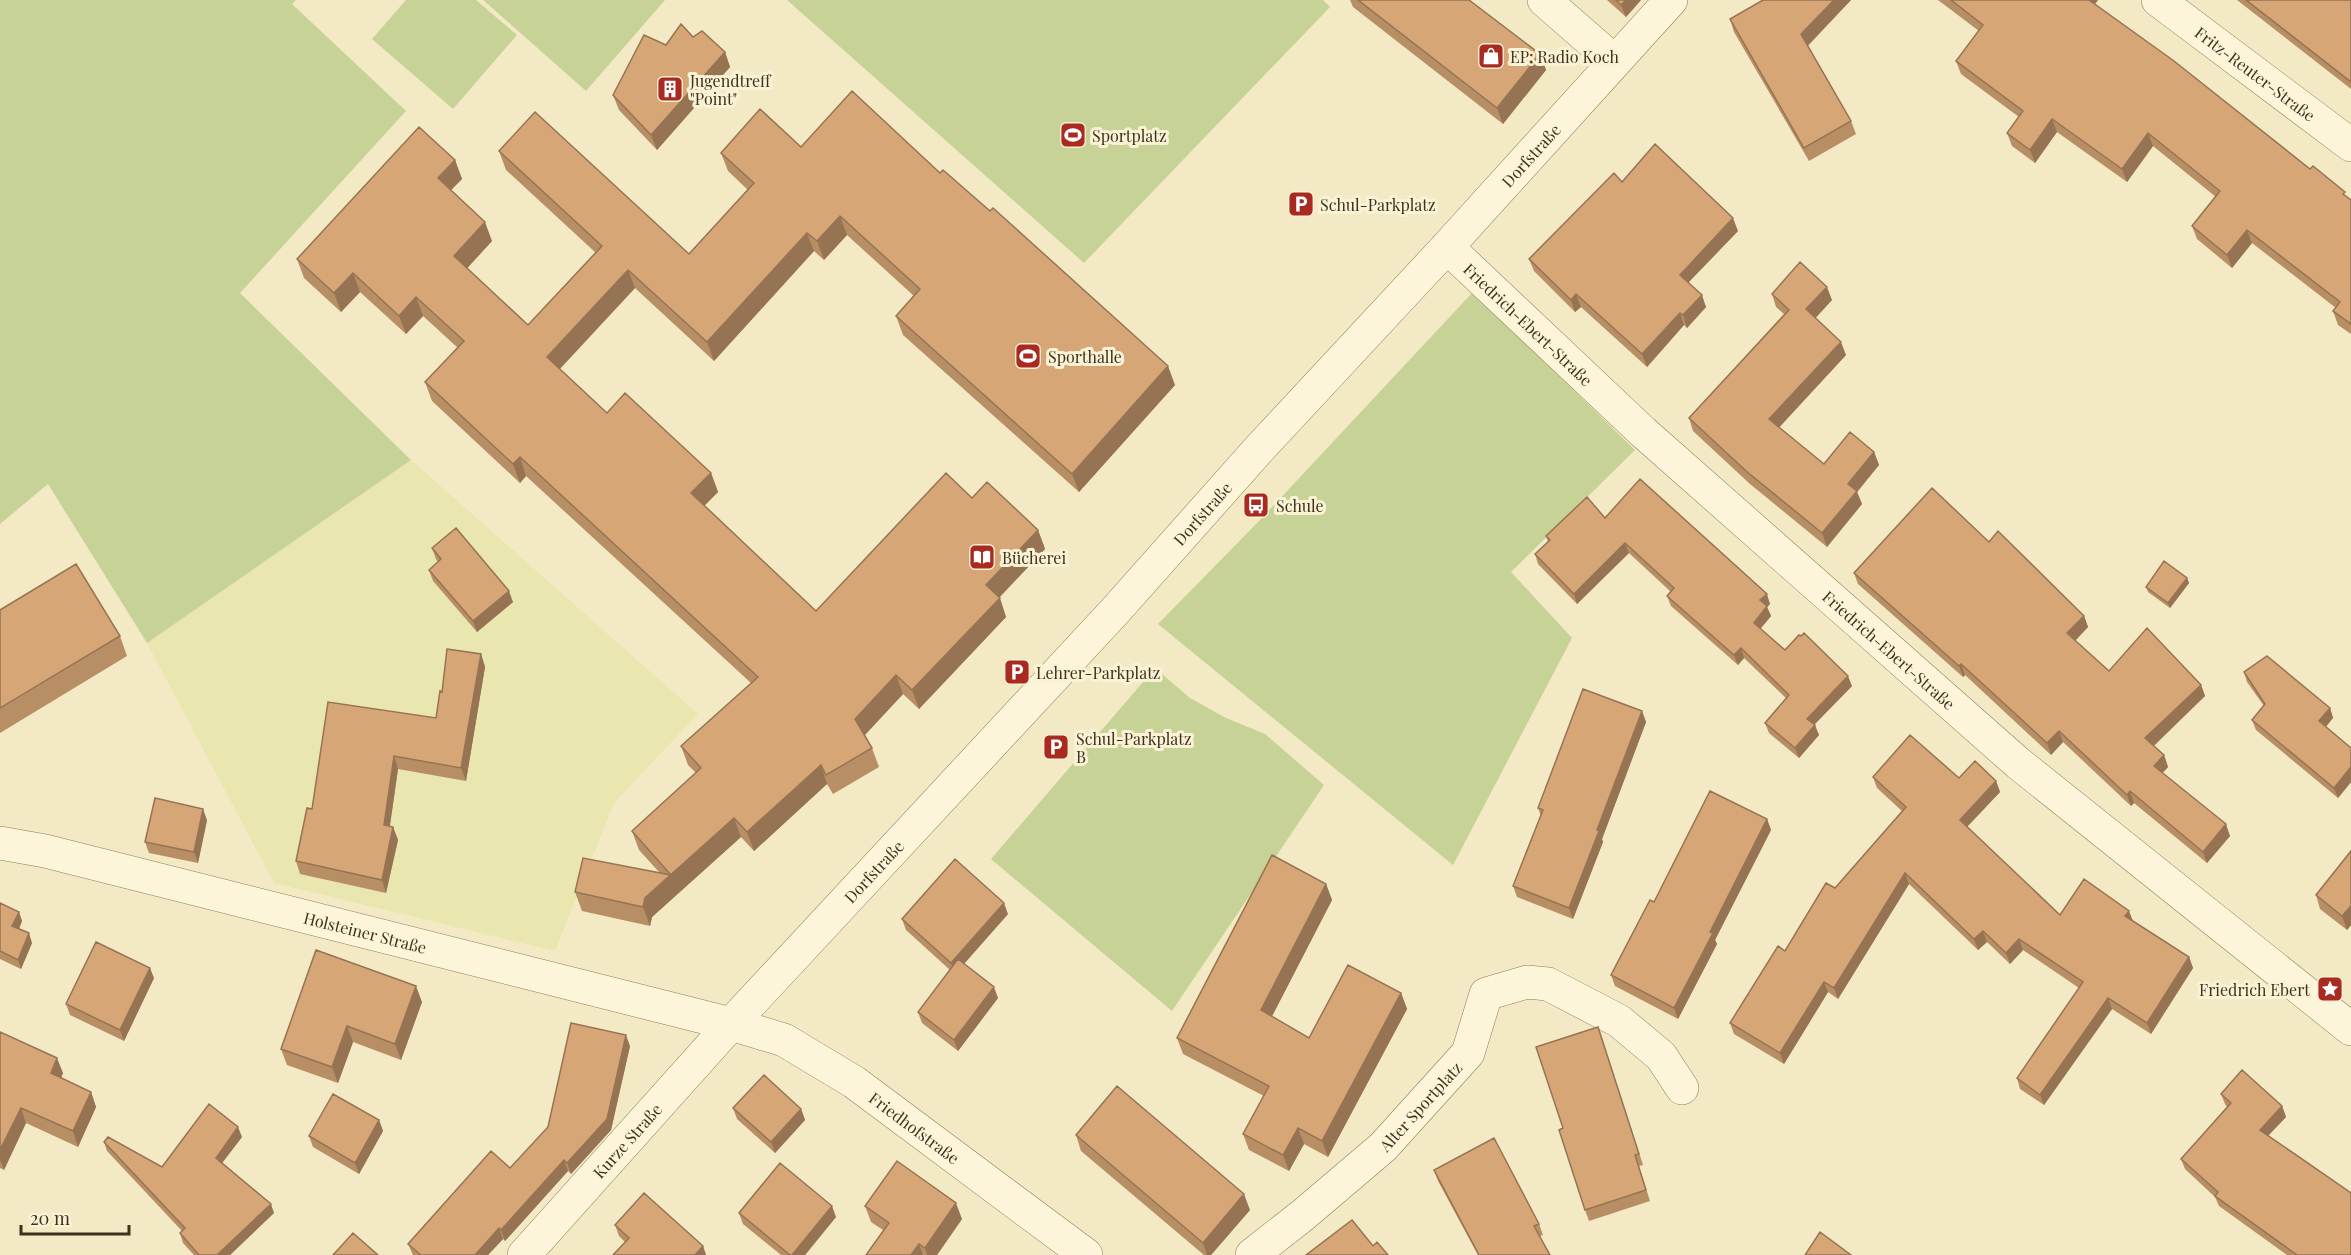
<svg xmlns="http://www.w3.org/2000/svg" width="2351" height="1255" font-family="'Playfair Display',serif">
	<rect width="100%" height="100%" fill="#f3e9c4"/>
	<path fill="#eae6b0" d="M411,460l287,254 -84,89 -59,148 -281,-68 -127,-240z"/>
	<path fill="#c7d396" d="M0,0h296l-4,4 114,107 -166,182 171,167 -264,183 -99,-159 -48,40z
		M406,0h70l41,35 -64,74 -81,-70z
		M483,0h182l-79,91z
		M787,0h536l7,7 -246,256z
		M1473,292l162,158 -124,122 61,66 -119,227 -295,-241 100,-102z
		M1155,668l35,30 36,20 39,16 59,51 -152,226 -181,-152z"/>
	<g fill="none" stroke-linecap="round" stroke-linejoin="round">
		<defs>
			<g id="street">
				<path d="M1544,0l70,61"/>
				<path id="s1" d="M2158,0l193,145"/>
				<path id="s2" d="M1447,247l196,185 375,331 333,266"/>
				<path id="s3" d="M0,843l45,8 686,173 53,16 70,42 232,173"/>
				<path id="s4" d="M524,1255l207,-231 384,-413 144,-162 188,-202 224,-247"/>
				<path id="s5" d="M1252,1255l51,-40 80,-68 85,-94 18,-59 41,-12 21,2 71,37 42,35 21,32"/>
			</g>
		</defs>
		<use href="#street" stroke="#917b58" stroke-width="34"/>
		<use href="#street" stroke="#fdf5d9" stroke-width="33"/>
	</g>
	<path fill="#b88f65" d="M1350,0h119l71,54 6,16 -43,54 -150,-117z
		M1607,0h34l-15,17z
		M1851,0l-43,46 43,75 5,13 -47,27 -75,-129 -4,-13z
		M1938,0h160l-3,4 256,196v134l-13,-9 -5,-14 3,-3 -84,-65 -20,25 -35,-29 -5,-13 24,-29 -63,-51 -26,36 -70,-50 -22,31 -23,-17 -5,-13 12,-16 -58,-43 -5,-13 23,-30z
		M2237,0h114v89z
		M693,37l32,15 5,15 -73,83 -38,-40 -6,-15 53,-50z
		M801,147l139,26 235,212 -96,107 -176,-157 -7,-19 18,-20 -67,-61 -23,25 -10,-9 -100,110 -79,-73 -75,81 47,44 104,60 7,19 -14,14 112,105 156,-113 66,32 7,19 -46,49 7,19 -87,92 -16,-15 -38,41 7,13 7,19 -46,27 -6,-10 -73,67 -13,-14 -89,80 -2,9 -68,-15 -7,-19 84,-20 -20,-22 -7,-19 64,-58 -8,-8 -7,-19 70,-63 -225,-207 -6,7 -88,-82 -7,-19 33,-34 -35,-32 -17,18 -46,-42 -19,20 -37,-34 -7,-19 158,-99 7,19 -11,11 41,51 -25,27 61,57 68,-72 -90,-83 -7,-19 190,103 59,-64 -20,-19 -7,-18z
		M1622,182l116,49 -50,52 18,24 -19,21 -3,-3 -37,42 -66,-60 -6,5 -41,-41 -5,-12z
		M1772,294l60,6 -17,18 31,37 -67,72 45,37 50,-12 5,13 -22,27 5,12 -35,43 -77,-63 -57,-53 -4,-13 95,-104 -8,-7z
		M1605,518l165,86 -3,3 4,9 -11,13 25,21 67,36 -38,39 5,10 -20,23 -30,-25 -4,-10 21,-25 -42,-40 -6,7 -67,-59 -4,-10 4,-4 -42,-39 -52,51 -39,-40 -3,-10 13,-12 -2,-6z
		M1989,542l95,74 4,11 -13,14 34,30 92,14 4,11 -51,50 10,9 4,12 -6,6 68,63 -23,27 -73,-60 -3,3 -68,-64 -12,13 -86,-80 -2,2 -105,-93 -4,-11z
		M432,548l81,54 -36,30 -44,-51 -4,-11 9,-8 -2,-3z
		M2187,578l2,5 -19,25 -22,-16 -2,-5z
		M0,610l120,26 7,20 -127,77z
		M481,654l4,13 -19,114 -68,-12 -8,57 3,1 5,13 -12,53 -86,-19 -4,-13 16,-52 124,-91z
		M2244,672l86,36 3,10 -7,9 25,21v34l-13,16 -82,-68 -4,-10 12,-14 -17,-24z
		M1642,711l4,11 -44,117 1,3 -30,77 -56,-22 -4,-11 28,-70 -3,-8z
		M1873,777l86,1 37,3 4,11 -33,35 93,88 73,6 56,36 4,11 -42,66 -39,-25 -68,96 -24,-16 -3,-11 62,-90 -56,-38 -13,14 -23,-22 -9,8 -69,-66 -71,115 -10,-7 -44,72 -50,-30 -4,-11 55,-72 50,-63 67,-77 -25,-23z
		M1767,819l4,11 -56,110 2,4 -39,75 -63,-33 -4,-11 43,-73z
		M207,820l-9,43 -49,-10 -4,-11z
		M2351,851v74l-4,5 -27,-21 -4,-14z
		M1326,884l6,16 -60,116 37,22 92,-45 6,16 -79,148 -24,-13 -15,27 -40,-21 -6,-16 21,-38 -81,-42 -6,-16z
		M0,903l19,9 3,9 -3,8 13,14 -11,26 -21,-10z
		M1008,914l-44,50 34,34 -40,53 -36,-28 -4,-11 32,-42 -44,-40 -4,-11z
		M316,950l106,52 -21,58 -48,-18 -15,41 -51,-18 -6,-16z
		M154,978l-30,63 -54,-26 -4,-11z
		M0,1032l63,41 -2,5 30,14 5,15 -18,40 -52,-24 -22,47 -4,-2z
		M1602,1038l41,127 -4,1 11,35 -61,20 -4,-11 -22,-82z
		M630,1046l-19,84 -40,44 -3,-3 -63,70 -2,-2 -15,16h-75l-5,-11 102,-76z
		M2221,1094l61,12 4,11 -18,19 83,119h-64l-68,-49 -4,-9 -30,-28 -4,-10 46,-52 -2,-3z
		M733,1108l68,1 4,11 -30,33 -38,-34z
		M379,1120l4,11 -24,43 -46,-27 -4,-11z
		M1076,1135l174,75 -39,45h-7l-123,-104z
		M242,1137l-20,26 52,50 -44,42h-36l-11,-12 -3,-10 2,-2 -75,-80 -3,-9 58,25z
		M1434,1170l105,54 4,11 -3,1 10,19h-72l-40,-74z
		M865,1206l97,13 -25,36h-71l17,-25 -12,-8z
		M739,1213l97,4 -31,38h-24l-38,-31z
		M615,1225l88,21 3,9h-93l12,-13 -6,-6z"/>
	<path fill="#967453" d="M1626,0h15l-15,17 -5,-12z
		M1834,0h17l-45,47 -5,-13z
		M2086,0h12l-8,10z
		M725,52l5,15 -73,83 -6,-15z
		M1540,54l6,16 -43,54 -6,-16z
		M2052,119l5,13 -22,31 -5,-13z
		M2148,133l5,13 -26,36 -5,-13z
		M455,160l7,19 -18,18 -6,-19z
		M840,216l7,19 -23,25 -7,-19z
		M1733,218l5,13 -54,56 -4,-12z
		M485,222l7,19 -31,34 -7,-19z
		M2247,230l5,13 -20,25 -5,-13z
		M807,233l7,18 -100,110 -7,-19z
		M628,270l7,18 -82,88 -6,-19z
		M353,273l7,19 -19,20 -7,-19z
		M1827,287l5,13 -21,23 -5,-14z
		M1576,294l5,13 -6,5 -4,-12z
		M1702,295l4,12 -19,21 -4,-13z
		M416,297l7,19 -17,18 -7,-18z
		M1680,313l4,12 -37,42 -5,-13z
		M1841,342l5,13 -72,78 -5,-14z
		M1168,366l7,19 -96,107 -7,-18z
		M1874,452l5,13 -22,27 5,12 -35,43 -5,-14 26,-49z
		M520,457l6,19 -6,7 -7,-19z
		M711,473l7,19 -20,20 -7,-19z
		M1038,530l7,19 -52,55 -7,-19z
		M1625,543l4,10 -52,51 -3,-10z
		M2187,578l2,5 -19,25 -2,-5z
		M509,591l4,11 -36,30 -4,-11z
		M1767,594l3,10 -3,3 4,9 -14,17 -3,-10 6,-23z
		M1000,598l6,19 -87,92 -7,-19z
		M2084,616l4,11 -17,18 -4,-12z
		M1741,648l3,10 -6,7 -4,-10z
		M481,654l4,13 -19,114 -5,-13z
		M1961,664l4,11 -2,2 -4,-11z
		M896,675l7,19 -41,44 -7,-19z
		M1848,676l4,10 -42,43 -3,-10z
		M2201,685l4,11 -55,53 -5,-11z
		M2330,708l3,10 -11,13 -3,-10z
		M1642,711l4,11 -44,117 1,3 -30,77 -4,-11 28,-78z
		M1815,725l4,10 -20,23 -4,-10z
		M2059,731l4,11 -12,13 -4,-12z
		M2164,755l4,12 -10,11 -4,-12z
		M394,756l4,13 -10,69 -4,-13z
		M821,765l6,19 -73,67 -7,-19z
		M2351,767v15l-13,16 -4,-10z
		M1996,781l4,11 -36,38 -4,-10z
		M2130,791l4,12 -3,3 -4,-11z
		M203,809l4,11 -9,43 -4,-11z
		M734,818l7,19 -89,80 -2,9 -7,-19 2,-9z
		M1767,819l4,11 -56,110 2,4 -39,75 -4,-11 36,-76z
		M2226,824l4,12 -23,27 -4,-11z
		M393,827l5,13 -12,53 -4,-13z
		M1905,873l4,11 -71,115 -4,-11z
		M1326,884l6,16 -65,126 -6,-16z
		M1004,903l4,11 -53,60 -4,-11z
		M2351,905v20l-4,5 -5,-14z
		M2129,911l4,10 -8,-5z
		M19,912l3,9 -6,15 -4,-10z
		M1983,931l4,11 -9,8 -4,-11z
		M29,933l3,10 -11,26 -3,-9z
		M2019,939l4,11 -13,14 -4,-11z
		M2189,957l4,11 -42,66 -4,-11z
		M150,968l4,10 -30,63 -4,-11z
		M1824,982l4,10 -44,72 -4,-11z
		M416,986l6,16 -21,58 -6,-16z
		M994,987l4,11 -40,53 -4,-11z
		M1401,993l6,16 -79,148 -6,-16z
		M2108,998l4,11 -68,96 -4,-10z
		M347,1026l6,16 -15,41 -6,-16z
		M626,1035l4,11 -19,84 -40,44 -4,-11z
		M57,1058l6,15 -7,16 -5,-16z
		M91,1092l5,15 -18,40 -5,-16z
		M2282,1106l4,11 -22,23 -4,-10z
		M21,1108l5,15 -22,47 -4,-10v-10z
		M801,1109l4,11 -30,33 -4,-11z
		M379,1120l4,11 -24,43 -4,-11z
		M238,1127l4,10 -23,30 -3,-9z
		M1298,1128l6,16 -15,27 -6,-16z
		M564,1160l4,11 -63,70 -4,-11z
		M1244,1194l6,16 -39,45h-4l-4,-12z
		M956,1203l6,16 -25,36h-10l-2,-7z
		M271,1204l3,9 -44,42h-13z
		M832,1206l4,11 -31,38h-13z
		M499,1228l4,11 -15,16h-13z
		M919,1244l4,11h-12z
		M703,1246l3,9h-11z"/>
	<path fill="#d6a676" stroke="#967453" stroke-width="1.5" d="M1358,0h111l71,54 -43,54z
		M1616,0h10l-5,5z
		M1763,0h71l-33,34 50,87 -47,27 -74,-129z
		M1951,0h138l85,61 136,108 3,-3 32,26 -2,2 8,6v124l-18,-13 7,-9 -93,-72 -20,25 -35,-29 28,-35 -72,-58 -26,36 -70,-50 -22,31 -23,-17 16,-22 -67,-50 27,-36z
		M2246,0h105v82z
		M681,24l12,13 9,-6 23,21 -74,83 -38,-40 31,-60 22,10z
		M852,91l88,82 3,-3 47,41 3,-3 175,158 -96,108 -176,-158 24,-27 -80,-73 -23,25 -10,-8 -100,109 -79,-72 -81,87 60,56 18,-20 86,80 -20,20 125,118 130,-138 26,25 15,-16 51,48 -52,55 14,13 -88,92 -16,-15 -41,44 17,29 -46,27 -5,-10 -74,67 -13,-14 -89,80 -2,9 -68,-15 8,-34 88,17 -39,-44 69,-63 -20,-22 77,-69 -238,-220 -7,7 -88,-82 39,-41 -48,-44 -17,19 -46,-43 -19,20 -37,-34 122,-132 36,33 -17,18 47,44 -31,34 74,69 74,-79 -103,-95 36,-39 154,142 65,-71 -33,-30 39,-44 41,38z
		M1655,144l78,74 -53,57 22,20 -19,20 -3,-2 -38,41 -66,-60 -5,6 -42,-41 85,-86 8,9z
		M1800,262l27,25 -21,22 35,33 -72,77 55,45 26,-32 24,20 -26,32 9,7 -35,42 -76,-62 -57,-53 100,-108 -17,-16z
		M1640,479l127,115 -7,6 7,6 -13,17 31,27 14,-15 2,1 3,-3 44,43 -41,43 8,6 -20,23 -30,-25 24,-28 -48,-47 -7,7 -67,-59 7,-8 -49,-45 -51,51 -39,-40 15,-14 -4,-4 41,-39 18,21z
		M1932,488l57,54 9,-11 86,85 -17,17 42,38 38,-43 54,57 -56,53 19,17 -10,11 72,58 -23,28 -73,-61 -3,4 -68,-64 -12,12 -86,-79 -2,2 -105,-93z
		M456,528l53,63 -36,30 -44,-51 12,-11 -9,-11z
		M2164,561l23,17 -19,25 -22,-16z
		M76,564l44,72 -120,72v-98z
		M447,649l34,5 -20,114 -67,-12 -10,69 9,2 -11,53 -86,-19 11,-53 5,1 16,-107 108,16 4,-27 2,1z
		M2267,656l63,52 -11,13 32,27v19l-17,21 -82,-68 13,-16 -21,-32z
		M1583,689l59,22 -45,119 2,1 -30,77 -56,-22 30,-76 -5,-2z
		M1910,735l49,43 16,-17 21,20 -36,39 100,95 24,-36 45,32 -4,5 64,41 -42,66 -39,-25 -68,97 -23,-17 66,-96 -64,-43 -13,14 -23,-22 -9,8 -69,-66 -71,115 -10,-6 -44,71 -50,-30 48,-77 7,5 41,-68 9,5 71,-81 -33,-30z
		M1710,791l57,28 -57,113 3,1 -39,75 -63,-33 39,-75 4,2z
		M155,798l48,11 -9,43 -49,-10z
		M2351,851v55l-9,10 -26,-21z
		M1272,855l54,29 -65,126 48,28 39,-73 53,28 -79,148 -24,-13 -15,27 -40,-21 26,-48 -92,-48z
		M955,859l49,44 -53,60 -49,-44z
		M0,903l19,9 -7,14 17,7 -11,27 -18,-9z
		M96,942l54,26 -30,62 -54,-26z
		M316,950l100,36 -21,58 -48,-18 -15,41 -51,-18z
		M958,959l36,28 -40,53 -36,-28z
		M571,1023l55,12 -19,84 -40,44 -3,-3 -63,70 -2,-2 -24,27h-54l-13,-11 83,-93 19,17 38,-41z
		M1598,1027l41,127 -4,1 11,35 -61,20 -26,-80 4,-2 -27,-81z
		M0,1032l57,26 -6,15 40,19 -18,39 -52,-23 -21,42z
		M2242,1070l40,36 -22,24 91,63v62h-54l-82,-59 3,-4 -37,-33 50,-56 -10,-9z
		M764,1075l37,34 -30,33 -38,-34z
		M1117,1086l127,108 -41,49 -127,-108z
		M333,1094l46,26 -24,43 -46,-27z
		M209,1104l29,23 -22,31 55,46 -54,51h-18l-19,-22 5,-5 -81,-86 4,-5 54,30z
		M1494,1138l45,86 -5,2 16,29h-71l-45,-85z
		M897,1161l59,42 -31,45 -6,-4 -8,11h-45l23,-32 -24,-17z
		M780,1163l52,43 -40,49h-2l-51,-42z
		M644,1193l59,53 -8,9h-82l16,-17 -14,-13z
		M1352,1220l21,26 4,-4 11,13h-82z
		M1820,1232l31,23h-46z
		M353,1233l25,22h-45z"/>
	<defs>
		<symbol id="shop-square" viewBox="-11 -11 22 22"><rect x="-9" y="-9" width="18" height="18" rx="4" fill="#a82a20" stroke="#faf2d5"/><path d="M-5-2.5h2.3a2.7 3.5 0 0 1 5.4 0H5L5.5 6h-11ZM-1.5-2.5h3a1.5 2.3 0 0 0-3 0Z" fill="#fff"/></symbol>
		<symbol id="building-square" viewBox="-11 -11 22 22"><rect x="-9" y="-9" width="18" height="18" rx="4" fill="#a82a20" stroke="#faf2d5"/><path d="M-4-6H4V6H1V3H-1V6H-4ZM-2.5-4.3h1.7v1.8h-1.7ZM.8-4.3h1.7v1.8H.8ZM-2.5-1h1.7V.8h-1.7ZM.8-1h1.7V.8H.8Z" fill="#fff"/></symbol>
		<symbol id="stadium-square" viewBox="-11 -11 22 22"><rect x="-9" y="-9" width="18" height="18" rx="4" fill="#a82a20" stroke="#faf2d5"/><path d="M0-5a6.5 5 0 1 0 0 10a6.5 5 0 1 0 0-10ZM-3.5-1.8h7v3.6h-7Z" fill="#fff"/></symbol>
		<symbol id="parking-square" viewBox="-11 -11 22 22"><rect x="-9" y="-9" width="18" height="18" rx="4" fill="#a82a20" stroke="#faf2d5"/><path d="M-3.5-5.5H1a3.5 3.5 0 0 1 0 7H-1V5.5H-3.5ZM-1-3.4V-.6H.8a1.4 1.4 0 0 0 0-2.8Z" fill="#fff"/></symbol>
		<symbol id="bus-square" viewBox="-11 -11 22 22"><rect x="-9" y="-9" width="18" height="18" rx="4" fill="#a82a20" stroke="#faf2d5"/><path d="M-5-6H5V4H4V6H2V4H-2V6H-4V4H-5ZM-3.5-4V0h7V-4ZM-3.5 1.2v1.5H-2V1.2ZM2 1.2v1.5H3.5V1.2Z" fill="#fff"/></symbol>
		<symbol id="library-square" viewBox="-11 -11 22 22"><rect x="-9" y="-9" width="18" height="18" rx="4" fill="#a82a20" stroke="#faf2d5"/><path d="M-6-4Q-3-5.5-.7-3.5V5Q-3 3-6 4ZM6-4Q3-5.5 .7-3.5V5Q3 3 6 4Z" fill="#fff"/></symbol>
		<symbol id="sight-square" viewBox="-11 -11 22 22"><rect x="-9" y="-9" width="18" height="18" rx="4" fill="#a82a20" stroke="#faf2d5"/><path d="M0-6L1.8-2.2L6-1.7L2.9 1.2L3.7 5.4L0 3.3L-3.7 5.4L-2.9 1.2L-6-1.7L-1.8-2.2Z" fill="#fff"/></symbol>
	</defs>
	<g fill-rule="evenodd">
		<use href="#shop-square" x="1476" y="41" width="30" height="30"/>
		<use href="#building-square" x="655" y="74" width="30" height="30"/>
		<use href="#stadium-square" x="1058" y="120" width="30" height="30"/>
		<use href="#parking-square" x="1286" y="189" width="30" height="30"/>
		<use href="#stadium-square" x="1013" y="341" width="30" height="30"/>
		<use href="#bus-square" x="1241" y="490" width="30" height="30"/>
		<use href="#library-square" x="967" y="542" width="30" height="30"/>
		<use href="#parking-square" x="1002" y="657" width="30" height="30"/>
		<use href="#parking-square" x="1041" y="732" width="30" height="30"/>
		<use href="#sight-square" x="2315" y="974" width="30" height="30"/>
	</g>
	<g text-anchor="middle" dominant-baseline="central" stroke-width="6" stroke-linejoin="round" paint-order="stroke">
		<g font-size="16" fill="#3f311d" stroke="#faf2d5" text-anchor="start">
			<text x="1510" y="56">EP: Radio Koch</text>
			<text x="690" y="80">Jugendtreff<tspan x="690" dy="18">"Point"</tspan></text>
			<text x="1092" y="135">Sportplatz</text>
			<text x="1320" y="204">Schul-Parkplatz</text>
			<text x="1048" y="356">Sporthalle</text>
			<text x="1276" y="505">Schule</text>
			<text x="1002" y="557">Bücherei</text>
			<text x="1036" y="672">Lehrer-Parkplatz</text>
			<text x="1076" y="738">Schul-Parkplatz<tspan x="1076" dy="18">B</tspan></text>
			<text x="2310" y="989" text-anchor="end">Friedrich Ebert</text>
		</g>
		<g font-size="16" fill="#3f311d" stroke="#faf2d5">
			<text stroke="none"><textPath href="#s1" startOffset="122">Fritz-Reuter-Straße</textPath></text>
			<text stroke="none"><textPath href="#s4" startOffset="1491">Dorfstraße</textPath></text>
			<text stroke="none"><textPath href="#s2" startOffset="112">Friedrich-Ebert-Straße</textPath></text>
			<text stroke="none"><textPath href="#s4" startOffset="1005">Dorfstraße</textPath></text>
			<text stroke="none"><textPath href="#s2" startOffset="598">Friedrich-Ebert-Straße</textPath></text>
			<text stroke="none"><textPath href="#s4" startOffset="519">Dorfstraße</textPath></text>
			<text stroke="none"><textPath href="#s3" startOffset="376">Holsteiner Straße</textPath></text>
			<text stroke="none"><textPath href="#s5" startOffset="225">Alter Sportplatz</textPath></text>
			<text stroke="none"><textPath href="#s3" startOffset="966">Friedhofstraße</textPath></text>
			<text stroke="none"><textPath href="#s4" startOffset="154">Kurze Straße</textPath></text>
		</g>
	</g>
	<path d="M21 1225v9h108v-9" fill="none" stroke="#3f311d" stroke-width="3"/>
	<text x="30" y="1225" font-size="18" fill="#3f311d" stroke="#faf2d5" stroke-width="4.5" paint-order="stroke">20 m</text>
</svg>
